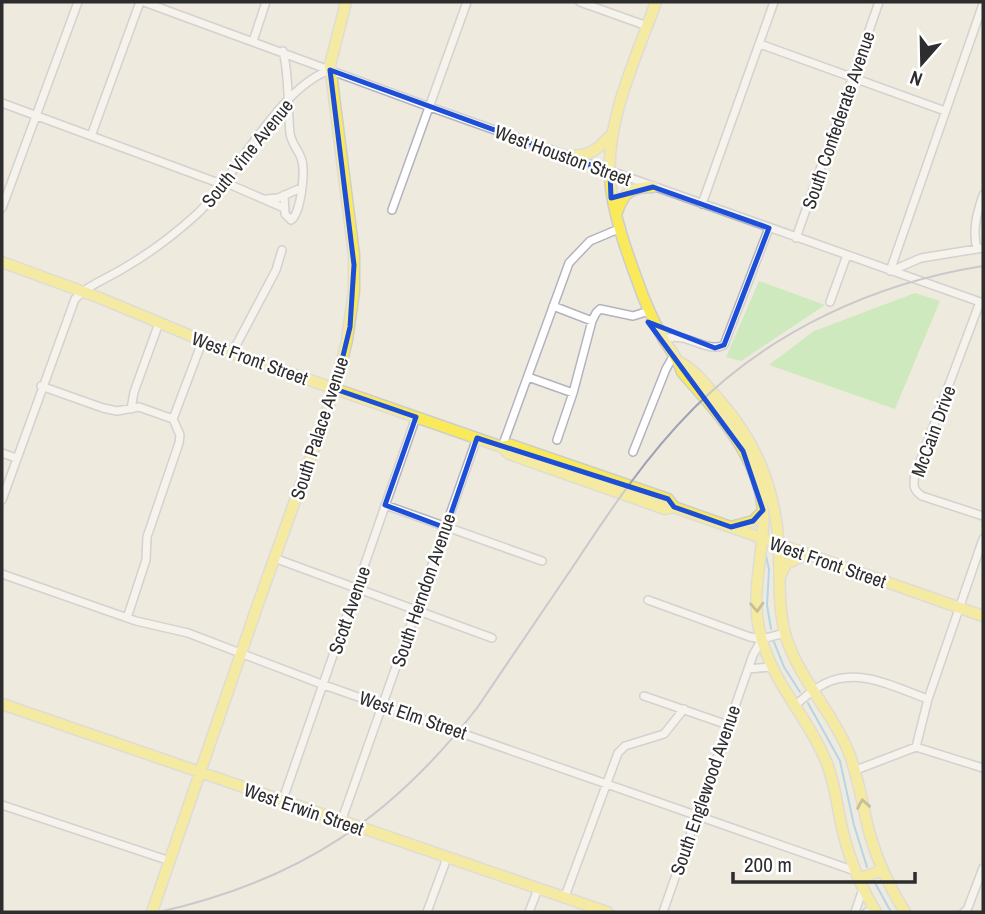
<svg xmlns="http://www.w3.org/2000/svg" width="985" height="914" font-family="'Archivo Narrow',sans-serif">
	<rect width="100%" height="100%" fill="#efeade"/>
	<path fill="#a8e898" d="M759,281l66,24 -84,56 -15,-4z
		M915,293l25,8 -45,108 -126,-44 45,-34z"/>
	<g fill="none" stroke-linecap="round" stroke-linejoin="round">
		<path stroke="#6cbef6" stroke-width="2" d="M766,556l3,13 -2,36 4,24
			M774,642l10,25 16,25
			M808,703l32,58 14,64 13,42
			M874,881l17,31"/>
		<defs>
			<path id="minor" d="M144,2l286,105 553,196
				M580,2l67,24
				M253,41l13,-39
				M760,44l185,67
				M283,51c7,28 4,54 7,82 1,10 8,16 11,25 5,11 0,56 -10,62l-6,-6 -1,-19
				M2,103l211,78 11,1 60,26
				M91,136l49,-134
				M266,199l12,-1 23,-10
				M702,204l72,-202
				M2,208l76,-206
				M392,210l75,-208
				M796,238l83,-236
				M977,249c-5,-19 0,-36 6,-54
				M890,271l93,-267
				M891,271l30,-13 62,-10
				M830,302l17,-47
				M980,302l-65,173c-2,10 -2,15 7,21l61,20
				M553,306l39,15 4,-8 4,-4 33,7 16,-5
				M664,339c23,-8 43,15 60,6l45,-117
				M232,353l44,-83 6,-20
				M528,377l45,16
				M41,386l62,22 14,3 22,-4 34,12
				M131,409l3,-17 25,-69
				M173,419l29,-77
				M557,440l16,-47 19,-72
				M502,447l67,-184 21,-22 31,-13
				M633,452l33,-83 8,-14
				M2,453l14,5
				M2,500l73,-201c13,-14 33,-21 49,-31 26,-15 51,-34 73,-54 40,-38 81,-126 133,-144
				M385,505l157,56
				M274,558l218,80
				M2,574l134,47 52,12 136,52 531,186
				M648,600l102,37 12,2 23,-6
				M127,618l19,-58 1,-23 32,-94 1,-8 -7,-16
				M748,669l23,-2
				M644,696l84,29
				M794,706c9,-7 19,-17 30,-22 34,-18 72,4 104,15
				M916,747l12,-48 55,-160
				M856,770l60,-23 67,21
				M282,802l134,-385
				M2,805l168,56
				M341,822l136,-384
				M564,899l54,-146 7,-7 39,-12 20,-25
				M427,912l20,-54
				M529,912l9,-23
				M663,912l90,-257 9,-16
				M855,912l8,-23
				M867,912h2
				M964,912l3,-2 16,-42"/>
			<path id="major" d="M656,2c-19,54 -50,117 -46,175 2,38 20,84 33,119 6,15 13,30 21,44 7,11 15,20 18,32 38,44 86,93 81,156 -2,35 -11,67 -4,101 12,54 47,84 67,132 9,22 11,45 16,67 7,30 18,58 34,84
				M565,156c25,0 30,-4 47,-22
				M617,212c7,-20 14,-25 36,-25
				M2,262l98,36 132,55 270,94 7,7 156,55 9,-2 309,109
				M679,362c17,8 29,26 42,40 37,42 56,94 58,150 1,28 -1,58 7,85 13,41 44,72 61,111 12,28 15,58 23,87 8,28 20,53 35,77
				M502,447l9,-2 157,54 6,8
				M731,527l22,-6 10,-10
				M780,576l6,-12 21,-10
				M2,704l605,208
				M859,879l23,-9
				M152,912l106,-308 77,-215 12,-49 7,-49v-36l-24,-190 16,-63"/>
		</defs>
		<use href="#minor" stroke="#b2b3c1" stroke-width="10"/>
		<use href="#major" stroke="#cdcdcd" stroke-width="13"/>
		<use href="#minor" stroke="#fff" stroke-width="7"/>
		<use href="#major" stroke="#faea59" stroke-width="10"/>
		<path stroke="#a0a0b8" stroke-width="2" d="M159,912c138,-31 231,-92 318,-204 32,-47 63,-93 95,-140 37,-56 74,-112 122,-160 78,-78 182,-125 289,-142"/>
	</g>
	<defs><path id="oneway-chevron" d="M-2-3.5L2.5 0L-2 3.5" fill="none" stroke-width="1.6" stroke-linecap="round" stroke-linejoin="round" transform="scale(1.75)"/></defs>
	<g stroke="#948c43">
		<use href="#oneway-chevron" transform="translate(757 607) rotate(87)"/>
		<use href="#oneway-chevron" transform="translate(863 804) rotate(-100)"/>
	</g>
	<path d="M0 0H985V914H0ZM330,70l280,102 1,26 42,-11 116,41 -45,117 -9,3 -67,-26 95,129 20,59 -10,11 -22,6 -57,-20 -6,-8 -191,-61 -31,90 -61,-23 31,-88 -81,-28 15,-62 4,-62z" fill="#efeade" fill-opacity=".55" fill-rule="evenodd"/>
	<path fill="none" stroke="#1d4ed8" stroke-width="5" stroke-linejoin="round" d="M330,70l280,102 1,26 42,-11 116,41 -45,117 -9,3 -67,-26 95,129 20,59 -10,11 -22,6 -57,-20 -6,-8 -191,-61 -31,90 -61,-23 31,-88 -81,-28 15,-62 4,-62z"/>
	<g text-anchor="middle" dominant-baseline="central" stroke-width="5" stroke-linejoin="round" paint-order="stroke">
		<g font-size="19" fill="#2d2d2d" stroke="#fff">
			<text transform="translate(838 120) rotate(-71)">South Confederate Avenue</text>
			<text transform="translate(247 153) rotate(-51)">South Vine Avenue</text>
			<text transform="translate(563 155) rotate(20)">West Houston Street</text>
			<text transform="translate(250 358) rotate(20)">West Front Street</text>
			<text transform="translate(319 428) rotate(-72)">South Palace Avenue</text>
			<text transform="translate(933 431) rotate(-70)">McCain Drive</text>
			<text transform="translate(828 562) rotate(19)">West Front Street</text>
			<text transform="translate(423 590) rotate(-71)">South Herndon Avenue</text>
			<text transform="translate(349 610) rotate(-71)">Scott Avenue</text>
			<text transform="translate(413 715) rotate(19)">West Elm Street</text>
			<text transform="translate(705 790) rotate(-71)">South Englewood Avenue</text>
			<text transform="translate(304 809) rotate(19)">West Erwin Street</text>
		</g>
	</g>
	<rect width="985" height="914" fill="none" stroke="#2d2d2d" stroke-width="7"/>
	<g transform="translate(922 63) rotate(200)" stroke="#ffffff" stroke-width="5" paint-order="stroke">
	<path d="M0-5L12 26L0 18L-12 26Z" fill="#2d2d2d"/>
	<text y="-10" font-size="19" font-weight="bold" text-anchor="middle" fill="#2d2d2d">N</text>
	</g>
	<path d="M733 872v10h182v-10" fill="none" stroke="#2d2d2d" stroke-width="3.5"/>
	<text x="744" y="872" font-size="21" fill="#2d2d2d" stroke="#ffffff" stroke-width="5" paint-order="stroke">200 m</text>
</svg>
